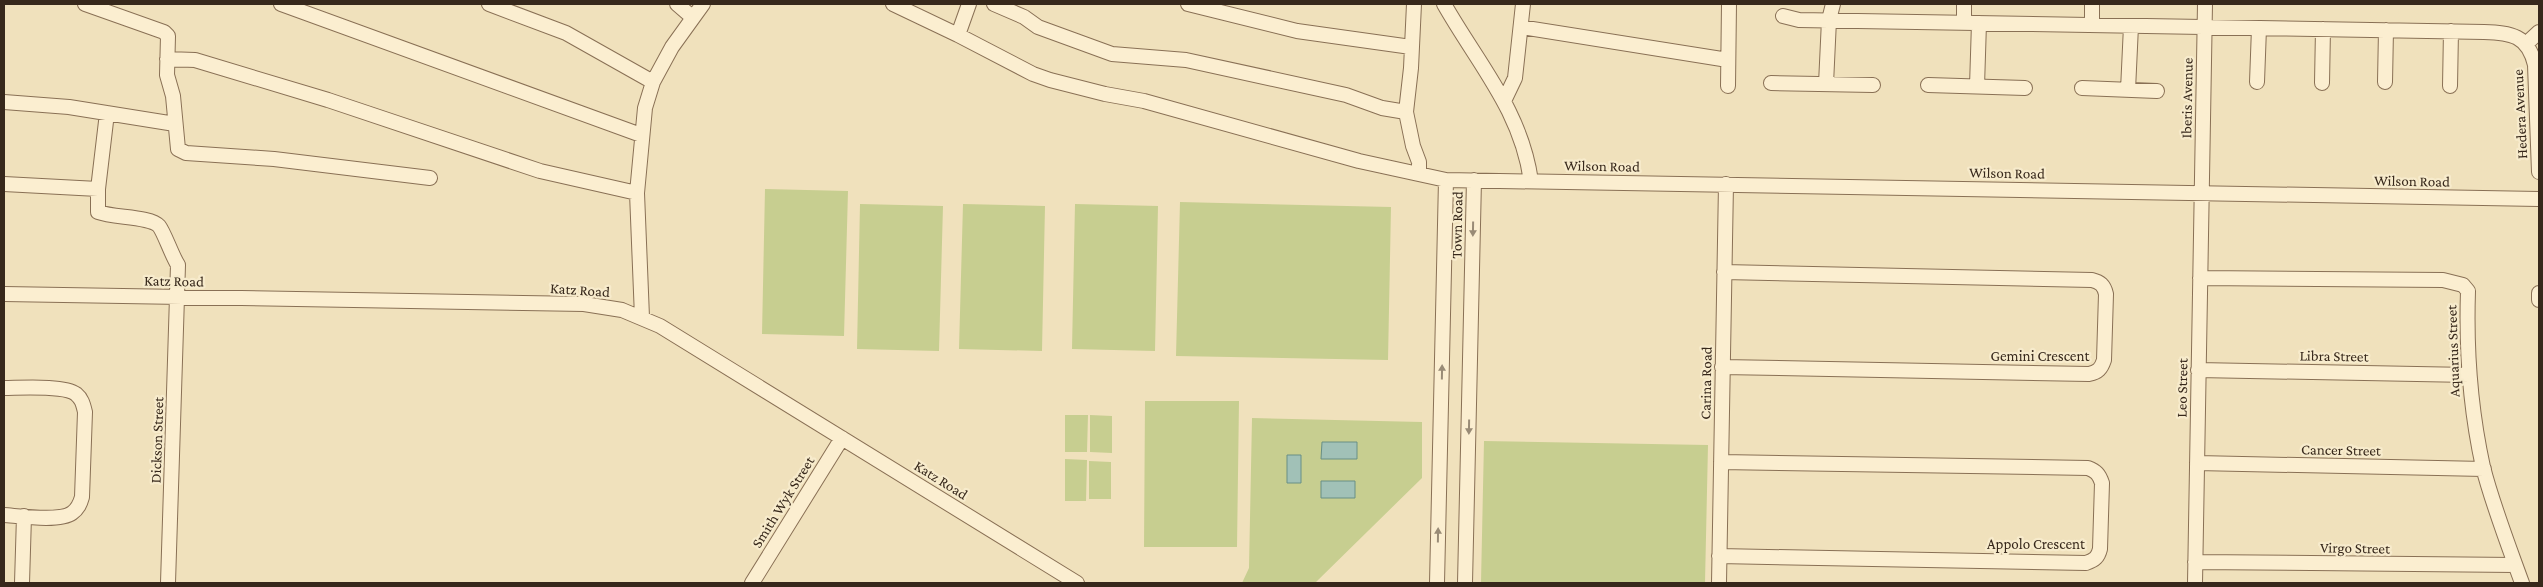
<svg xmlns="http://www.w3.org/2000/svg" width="2543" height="587" font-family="'Crimson Pro',serif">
	<rect width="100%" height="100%" fill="#f0e1bc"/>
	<path fill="#c7ce90" d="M765,189l83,2 -4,145 -82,-2z
		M1180,202l211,5 -3,153 -212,-4z
		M860,204l83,2 -4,145 -82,-2z
		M963,204l82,2 -3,145 -83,-2z
		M1075,204l83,2 -3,145 -83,-2z
		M1145,401h94l-2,146h-93z
		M1065,415h23l-1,37h-22z
		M1090,415l22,1v37l-22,-1z
		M1252,418l170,4v56l-107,105h-73l7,-15z
		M1484,441l224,4 -3,138h-224z
		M1065,459l22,1 -1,41h-21z
		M1089,461l22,1v37h-22z"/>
	<path fill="#a1c1b7" stroke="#688f85" d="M1322,442h35v17h-36z
		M1287,455h14v28h-14z
		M1321,481h34v17h-34z"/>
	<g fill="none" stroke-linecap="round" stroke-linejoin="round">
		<defs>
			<path id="minor" d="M85,4l79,28 4,4 -1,39 6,21 5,53 8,4 88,6 156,19
				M281,4l360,131
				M489,4l77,29 87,49
				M677,4l15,13
				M893,4l65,31 75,39 17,6 55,14 39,7 215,60 87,19 1093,19
				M994,4l30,13 14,10 74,27 74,6 160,35 36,13 24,4
				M1188,4l109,27 114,16
				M1414,4l-3,64 -5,44 7,34 6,16v11
				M1444,4c34,60 77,106 87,177
				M2092,4v21
				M1783,16l16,4 685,12c27,1 44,3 51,33l4,107
				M1964,22v-18
				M1521,27l207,33
				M958,35l11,-31
				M2526,44l13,-12
				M167,59l28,1 133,40 212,71 97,22
				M2257,82l2,-54
				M2385,82l1,-52
				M1771,83l102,2
				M2322,83l1,-54
				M1826,84l3,-64 4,-16
				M1928,85l97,3
				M1728,86l1,-82
				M1977,86l2,-63
				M2450,86l1,-55
				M2082,88l75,3
				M2128,90l3,-64
				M1504,101l11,-23 8,-74
				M4,102l65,5 106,17
				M107,113l-9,76v23c16,6 52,4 61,14 5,6 13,30 19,39l-10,318
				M4,184l94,5
				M2200,278l243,2 20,5 5,6c-2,60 2,117 15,176 9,36 26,80 39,116
				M2539,293v7
				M4,294l580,10 38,6 38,16 417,257
				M642,317l-5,-124 8,-85 8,-26 19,-35 31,-43
				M1722,367l367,7c9,-2 12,-5 15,-14l2,-66c-2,-9 -6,-12 -14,-14l-368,-8
				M2198,370l271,5
				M4,388c16,0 60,-3 72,6 6,5 7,10 9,18l-3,85c-2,7 -4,12 -10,16 -12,9 -53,3 -68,2
				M2197,463l287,6
				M1719,556l367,7c9,-3 12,-6 14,-14l2,-66c-3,-9 -6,-12 -14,-15l-367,-6
				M2195,562l320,3
				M22,583l2,-67
				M752,583l90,-145
				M1437,583l9,-403
				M1465,583l9,-403
				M1719,583l7,-399
				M2195,583l10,-579"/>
		</defs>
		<use href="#minor" stroke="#897055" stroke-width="16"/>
		<use href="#minor" stroke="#fbeed0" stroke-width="14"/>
	</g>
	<defs><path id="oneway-solid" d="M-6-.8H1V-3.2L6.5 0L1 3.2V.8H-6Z" transform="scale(1.25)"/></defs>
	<g fill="#998b76">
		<use href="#oneway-solid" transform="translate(1473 229) rotate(91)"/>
		<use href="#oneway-solid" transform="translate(1442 372) rotate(-89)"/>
		<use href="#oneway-solid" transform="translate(1469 427) rotate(91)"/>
		<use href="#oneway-solid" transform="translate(1438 535) rotate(-89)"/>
	</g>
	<g text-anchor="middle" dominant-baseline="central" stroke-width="4.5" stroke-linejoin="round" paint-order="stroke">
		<g font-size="15" fill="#37281b" stroke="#f7ebcc">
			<text transform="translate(2187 98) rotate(-89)">Iberis Avenue</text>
			<text transform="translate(2520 114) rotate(-93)">Hedera Avenue</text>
			<text transform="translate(1602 166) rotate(1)">Wilson Road</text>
			<text transform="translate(2007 173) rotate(1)">Wilson Road</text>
			<text transform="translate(2412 181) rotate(1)">Wilson Road</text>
			<text transform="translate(1457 225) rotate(-89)">Town Road</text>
			<text transform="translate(174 281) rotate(1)">Katz Road</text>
			<text transform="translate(580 290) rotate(4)">Katz Road</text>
			<text transform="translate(2453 351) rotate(-92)">Aquarius Street</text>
			<text x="2040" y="356">Gemini Crescent</text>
			<text transform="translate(2334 356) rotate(1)">Libra Street</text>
			<text transform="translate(1706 383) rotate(-89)">Carina Road</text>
			<text transform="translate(2182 388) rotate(-89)">Leo Street</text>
			<text transform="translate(157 440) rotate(-88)">Dickson Street</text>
			<text transform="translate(2341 450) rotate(1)">Cancer Street</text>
			<text transform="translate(941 480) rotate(32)">Katz Road</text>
			<text transform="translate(783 502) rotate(-58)">Smith Wyk Street</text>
			<text x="2036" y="544">Appolo Crescent</text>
			<text transform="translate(2355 548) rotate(1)">Virgo Street</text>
		</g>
	</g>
	<rect width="2543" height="587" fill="none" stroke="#37281b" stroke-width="10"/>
</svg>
